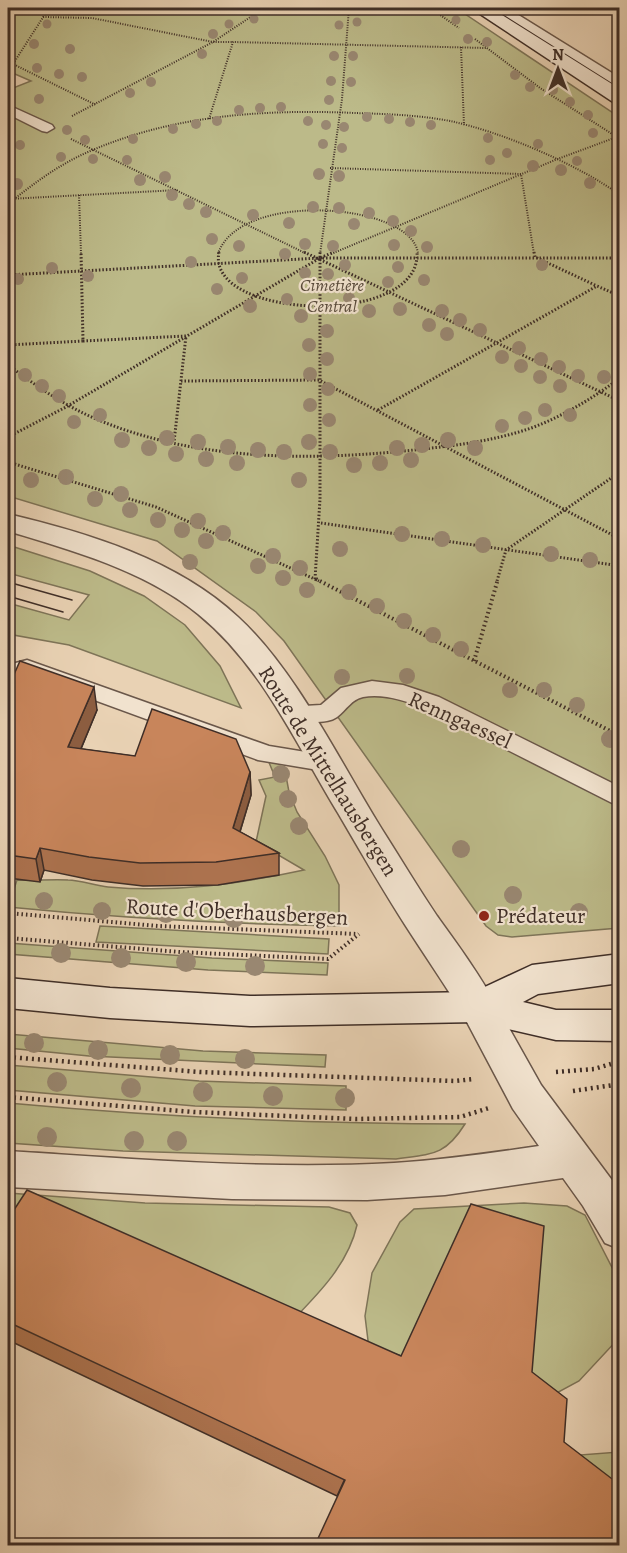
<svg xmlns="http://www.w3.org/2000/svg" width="627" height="1553" font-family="Alegreya,serif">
	<rect width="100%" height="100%" fill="#e9d2b4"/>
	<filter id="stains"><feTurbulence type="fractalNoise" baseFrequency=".00333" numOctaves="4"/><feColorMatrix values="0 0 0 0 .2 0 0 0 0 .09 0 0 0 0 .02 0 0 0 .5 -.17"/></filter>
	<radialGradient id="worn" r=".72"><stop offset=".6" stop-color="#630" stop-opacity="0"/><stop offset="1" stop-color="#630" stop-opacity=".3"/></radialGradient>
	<path fill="#bcba89" stroke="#7e7458" stroke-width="1.5" d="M8,8h448l163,109v811l-107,9 -14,-2 -12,-9 -202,-285 -28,-29 -99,-71 -149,-45v-406l23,-9 -23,-10z
		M8,545l82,26 54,25 41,29 35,41 21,42 -172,-63 -61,-11v-31l61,17 20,-25 -81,-22z
		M268,760l16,5 5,27 8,20 28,44 14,29v41c-111,-2 -221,-8 -331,-19l9,-27c17,1 34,-1 51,0 13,0 27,6 40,7 67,6 131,-3 196,-17l-48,-28 10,-46 -7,-16 16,-3z
		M100,926l229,13 -1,15 -232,-12z
		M8,943l204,15 116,5 -1,12 -119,-5 -200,-16z
		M8,1034l195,17 123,4 -1,12 -236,-11 -81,-8z
		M8,1065l191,16 147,5v24l-151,-4 -187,-16z
		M8,1103c152,14 304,21 457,21 -20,32 -33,30 -69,35l-273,-8 -115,-8z
		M8,1193l137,10 184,4 21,6 7,12c-9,41 -42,72 -70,101l-279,-76z
		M524,1203l43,3 18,9 34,66v57l-40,43 -39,21 -147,-12 -22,-25 -6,-49 7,-43 28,-51 14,-13z
		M619,1452v57l-66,-52z"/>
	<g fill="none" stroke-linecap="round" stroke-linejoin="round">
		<defs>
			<path id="service" d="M493,8h14l113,70v10z
				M8,105l44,20 2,3 -7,4 -5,-1 -34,-17z
				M27,660l242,86 55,9 8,2 4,6 -4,6 -8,2 -66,-11 -232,-85 -6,2 -4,6 -8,2v-20z
				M372,681l31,4 36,12 181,90v20l-197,-100c-18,-6 -40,-14 -60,-10 -11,2 -17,13 -26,20 -11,8 -37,5 -50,2l-4,-6 4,-6 34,-2 20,-17z"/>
			<path id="minor" d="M478,992l13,4 50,89 79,106v58l-15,-6 -22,-37 -20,-28 -118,17 -78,5 -135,-1 -224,-12v-36c128,8 258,19 386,12 49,-3 97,-10 145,-17l-26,-37 -54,-102 6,-11z"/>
			<path id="tertiary" d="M8,514c80,19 169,46 230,103 58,53 103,147 145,214 18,28 35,57 54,85 21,29 43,59 60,91l-6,11 -13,4 -13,-4c-17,-29 -36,-56 -54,-84 -26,-40 -49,-80 -73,-121 -42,-69 -76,-147 -140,-199 -54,-44 -125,-63 -190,-83z"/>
			<path id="secondary" d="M471,8h20l129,81v15l-7,-2z
				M620,954v29l-82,11 -15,8 33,8h64v31l-64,-1 -78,-18 -228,4 -140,-8 -102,-10v-30l102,10 140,8 224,-4 58,-27z"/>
		</defs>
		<use href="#service" stroke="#6a574a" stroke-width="3"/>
		<use href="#minor" stroke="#6a574a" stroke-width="3"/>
		<use href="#tertiary" stroke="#6a574a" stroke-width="3"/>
		<use href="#secondary" stroke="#3f2e27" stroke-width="3"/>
		<path stroke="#3f2e27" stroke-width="2" stroke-dasharray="1 1.5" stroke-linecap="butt" d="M49,8l-36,56 83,41
			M430,8l29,20
			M43,17l49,1 121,24h20
			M475,39l65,49 80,51
			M461,47l3,78
			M72,116l141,-74 51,-34
			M209,119l24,-77 253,6
			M71,139l236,115
			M330,168l191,6 13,80
			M79,195l2,59
			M8,199l170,-9
			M8,204c25,-20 50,-39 80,-52 84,-37 176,-43 267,-39 31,1 64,2 95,8 52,11 127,43 170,74
			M218,254c21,-65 196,-51 200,0
			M320,254l22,-155 7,-91
			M331,254l224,-94 59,-22"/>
		<path stroke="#3f2e27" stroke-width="3" stroke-dasharray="1.5 2" stroke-linecap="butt" d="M219,252c-14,68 203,76 198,0
			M304,252l316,149
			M534,252l1,5 62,29
			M8,275l312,-17h300
			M83,341l103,-5 -12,106
			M8,345l75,-4 -2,-89
			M8,365c30,22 58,42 93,56 100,41 216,40 322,28 37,-4 75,-9 111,-22 31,-12 59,-29 86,-49
			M181,381l138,-1 301,159
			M378,410l219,-124 23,10
			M8,437l58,-30 254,-149 14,-6
			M8,462l148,45 163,74
			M321,523l299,43
			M315,579l5,-80v-247
			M497,581l9,-31 114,-78"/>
		<path stroke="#3f2e27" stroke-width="4" stroke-dasharray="1.5 3" stroke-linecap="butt" d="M316,579l304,157
			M474,661l24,-82
			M8,913l150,13 200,8
			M8,938l172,14 148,7 31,-25"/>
		<path stroke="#3f2e27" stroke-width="4.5" stroke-dasharray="2 4" stroke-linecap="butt" d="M8,1057l192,15 255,9 19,-2
			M556,1072l38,-3 17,-5
			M573,1091l47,-7
			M8,1097l186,15 162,7 104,-2 29,-9"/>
		<use href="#service" fill="#f1e2ce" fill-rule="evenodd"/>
		<use href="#minor" fill="#f1e2ce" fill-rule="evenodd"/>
		<use href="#tertiary" fill="#f1e2ce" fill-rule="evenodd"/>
		<use href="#secondary" fill="#f1e2ce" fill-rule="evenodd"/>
		<path stroke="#3f2e27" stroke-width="1.5" d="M8,582l64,18
			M8,596l55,16"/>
	</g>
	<g fill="#998771">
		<circle cx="254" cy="19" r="4.5"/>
		<circle cx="456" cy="20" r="4.5"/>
		<circle cx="357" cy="22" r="4.5"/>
		<circle cx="47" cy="24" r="4.5"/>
		<circle cx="229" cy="24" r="4.5"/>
		<circle cx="339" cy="25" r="4.5"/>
		<circle cx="213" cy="34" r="5"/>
		<circle cx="468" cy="39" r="5"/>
		<circle cx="487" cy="42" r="5"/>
		<circle cx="34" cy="44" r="5"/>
		<circle cx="70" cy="49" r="5"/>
		<circle cx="202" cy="54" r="5"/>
		<circle cx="334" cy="56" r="5"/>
		<circle cx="353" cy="56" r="5"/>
		<circle cx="37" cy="68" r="5"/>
		<circle cx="59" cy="74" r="5"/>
		<circle cx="515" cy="75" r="5"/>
		<circle cx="82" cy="77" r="5"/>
		<circle cx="331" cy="81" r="5"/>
		<circle cx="151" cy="82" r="5"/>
		<circle cx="351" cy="82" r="5"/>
		<circle cx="530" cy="87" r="5"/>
		<circle cx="553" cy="90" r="5"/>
		<circle cx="130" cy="93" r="5"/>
		<circle cx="39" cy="99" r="5"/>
		<circle cx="329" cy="100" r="5"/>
		<circle cx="570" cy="102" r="5"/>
		<circle cx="281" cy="107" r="5"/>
		<circle cx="260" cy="108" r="5"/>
		<circle cx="239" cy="110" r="5"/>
		<circle cx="588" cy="115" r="5"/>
		<circle cx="367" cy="117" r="5"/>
		<circle cx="389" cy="119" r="5"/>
		<circle cx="217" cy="121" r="5"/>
		<circle cx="308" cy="121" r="5"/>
		<circle cx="410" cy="122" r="5"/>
		<circle cx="196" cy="124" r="5"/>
		<circle cx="326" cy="125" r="5"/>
		<circle cx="431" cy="125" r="5"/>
		<circle cx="344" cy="127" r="5"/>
		<circle cx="173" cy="129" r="5"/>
		<circle cx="67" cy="130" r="5"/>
		<circle cx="593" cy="133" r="5"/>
		<circle cx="488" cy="138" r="5"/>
		<circle cx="133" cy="139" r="5"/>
		<circle cx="85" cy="140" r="5"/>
		<circle cx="323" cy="144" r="5"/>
		<circle cx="538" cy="144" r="5"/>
		<circle cx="20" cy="145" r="5"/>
		<circle cx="342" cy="148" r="5"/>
		<circle cx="507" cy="153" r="5"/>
		<circle cx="61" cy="157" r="5"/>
		<circle cx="93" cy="159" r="5"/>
		<circle cx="127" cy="160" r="5"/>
		<circle cx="490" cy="160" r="5"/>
		<circle cx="577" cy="161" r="5"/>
		<circle cx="533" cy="166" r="6"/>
		<circle cx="561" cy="170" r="6"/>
		<circle cx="319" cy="174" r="6"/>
		<circle cx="339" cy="176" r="6"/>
		<circle cx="165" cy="177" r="6"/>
		<circle cx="140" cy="180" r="6"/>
		<circle cx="590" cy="183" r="6"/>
		<circle cx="17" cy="184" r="6"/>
		<circle cx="172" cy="195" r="6"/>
		<circle cx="189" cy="204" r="6"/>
		<circle cx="313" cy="207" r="6"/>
		<circle cx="339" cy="208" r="6"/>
		<circle cx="206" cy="212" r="6"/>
		<circle cx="369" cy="213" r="6"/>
		<circle cx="253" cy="215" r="6"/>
		<circle cx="393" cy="221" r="6"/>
		<circle cx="289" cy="223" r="6"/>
		<circle cx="354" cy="224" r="6"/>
		<circle cx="411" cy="231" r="6"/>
		<circle cx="212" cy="239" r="6"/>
		<circle cx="305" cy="244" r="6"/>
		<circle cx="394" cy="245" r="6"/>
		<circle cx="239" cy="246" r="6"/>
		<circle cx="333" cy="246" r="6"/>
		<circle cx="427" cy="247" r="6"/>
		<circle cx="285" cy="254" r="6"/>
		<circle cx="191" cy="262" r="6"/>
		<circle cx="345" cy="265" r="6"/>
		<circle cx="542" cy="265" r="6"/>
		<circle cx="398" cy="267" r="6"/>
		<circle cx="52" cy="268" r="6"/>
		<circle cx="305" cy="273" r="6"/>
		<circle cx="328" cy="274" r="6"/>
		<circle cx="88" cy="276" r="6"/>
		<circle cx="242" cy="278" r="6"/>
		<circle cx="18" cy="279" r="6"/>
		<circle cx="424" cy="280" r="6"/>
		<circle cx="388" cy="282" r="6"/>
		<circle cx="217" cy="289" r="6"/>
		<circle cx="349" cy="298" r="6"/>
		<circle cx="287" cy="299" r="6"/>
		<circle cx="250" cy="306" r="7"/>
		<circle cx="400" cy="309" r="7"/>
		<circle cx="369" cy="311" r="7"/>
		<circle cx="442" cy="311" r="7"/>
		<circle cx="301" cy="316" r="7"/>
		<circle cx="460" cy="320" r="7"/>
		<circle cx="429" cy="325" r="7"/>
		<circle cx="480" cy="330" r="7"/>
		<circle cx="327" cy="331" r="7"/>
		<circle cx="447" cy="334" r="7"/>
		<circle cx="309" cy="345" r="7"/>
		<circle cx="519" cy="348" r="7"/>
		<circle cx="502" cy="357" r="7"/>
		<circle cx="327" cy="359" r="7"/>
		<circle cx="541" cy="359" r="7"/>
		<circle cx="521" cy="366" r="7"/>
		<circle cx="559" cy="367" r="7"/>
		<circle cx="310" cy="374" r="7"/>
		<circle cx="25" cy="375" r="7"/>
		<circle cx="578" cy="376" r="7"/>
		<circle cx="540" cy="377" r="7"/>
		<circle cx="604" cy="377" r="7"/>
		<circle cx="42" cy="386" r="7"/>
		<circle cx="560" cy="386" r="7"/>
		<circle cx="328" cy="389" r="7"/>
		<circle cx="59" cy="396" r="7"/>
		<circle cx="310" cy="405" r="7"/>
		<circle cx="545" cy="410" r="7"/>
		<circle cx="100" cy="415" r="7"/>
		<circle cx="570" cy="415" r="7"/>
		<circle cx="525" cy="418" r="7"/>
		<circle cx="329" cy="420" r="7"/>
		<circle cx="74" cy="422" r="7"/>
		<circle cx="502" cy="426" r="7"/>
		<circle cx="167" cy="438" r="8"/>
		<circle cx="122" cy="440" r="8"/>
		<circle cx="448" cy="440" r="8"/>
		<circle cx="198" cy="442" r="8"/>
		<circle cx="309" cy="442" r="8"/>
		<circle cx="422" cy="445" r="8"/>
		<circle cx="228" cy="447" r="8"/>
		<circle cx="149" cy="448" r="8"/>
		<circle cx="397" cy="448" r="8"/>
		<circle cx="475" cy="448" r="8"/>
		<circle cx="258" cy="450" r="8"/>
		<circle cx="284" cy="452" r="8"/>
		<circle cx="330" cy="452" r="8"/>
		<circle cx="176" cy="454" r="8"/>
		<circle cx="206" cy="459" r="8"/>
		<circle cx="411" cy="460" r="8"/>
		<circle cx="237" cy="463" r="8"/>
		<circle cx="380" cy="463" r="8"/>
		<circle cx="354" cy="465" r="8"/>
		<circle cx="66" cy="477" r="8"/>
		<circle cx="31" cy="480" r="8"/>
		<circle cx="299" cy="480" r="8"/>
		<circle cx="121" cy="494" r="8"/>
		<circle cx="95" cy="499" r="8"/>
		<circle cx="130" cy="510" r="8"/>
		<circle cx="158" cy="520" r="8"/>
		<circle cx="198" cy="521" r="8"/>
		<circle cx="182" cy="530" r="8"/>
		<circle cx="223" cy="533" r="8"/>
		<circle cx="402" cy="534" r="8"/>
		<circle cx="442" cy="539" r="8"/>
		<circle cx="206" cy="541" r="8"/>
		<circle cx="483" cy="545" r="8"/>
		<circle cx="340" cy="549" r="8"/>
		<circle cx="551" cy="554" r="8"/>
		<circle cx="273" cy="556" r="8"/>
		<circle cx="590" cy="560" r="8"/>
		<circle cx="190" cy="562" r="8"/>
		<circle cx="258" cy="566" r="8"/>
		<circle cx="300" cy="568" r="8"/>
		<circle cx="283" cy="578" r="8"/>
		<circle cx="307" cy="590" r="8"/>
		<circle cx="349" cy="592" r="8"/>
		<circle cx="377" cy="606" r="8"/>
		<circle cx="404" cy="621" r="8"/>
		<circle cx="433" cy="635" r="8"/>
		<circle cx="461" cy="649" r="8"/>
		<circle cx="407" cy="676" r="8"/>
		<circle cx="342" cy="677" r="8"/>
		<circle cx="510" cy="690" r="8"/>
		<circle cx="544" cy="690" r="8"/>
		<circle cx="577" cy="705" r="8"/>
		<circle cx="610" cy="739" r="9"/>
		<circle cx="281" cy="774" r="9"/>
		<circle cx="288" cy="799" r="9"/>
		<circle cx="299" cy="826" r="9"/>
		<circle cx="461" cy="849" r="9"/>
		<circle cx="513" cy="895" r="9"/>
		<circle cx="44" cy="901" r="9"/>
		<circle cx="102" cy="911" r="9"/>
		<circle cx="166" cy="913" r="10"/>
		<circle cx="579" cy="912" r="9"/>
		<circle cx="234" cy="918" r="10"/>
		<circle cx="61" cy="953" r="10"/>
		<circle cx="121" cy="958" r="10"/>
		<circle cx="186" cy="962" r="10"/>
		<circle cx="255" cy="966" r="10"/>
		<circle cx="34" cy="1043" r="10"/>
		<circle cx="98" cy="1050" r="10"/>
		<circle cx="170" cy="1055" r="10"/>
		<circle cx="245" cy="1059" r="10"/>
		<circle cx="57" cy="1082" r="10"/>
		<circle cx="131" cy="1088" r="10"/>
		<circle cx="203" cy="1092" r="10"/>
		<circle cx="273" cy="1096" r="10"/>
		<circle cx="345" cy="1098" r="10"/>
		<circle cx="47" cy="1137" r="10"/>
		<circle cx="134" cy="1141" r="10"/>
		<circle cx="177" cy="1141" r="10"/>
	</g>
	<path fill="#ac724e" stroke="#3f2e27" stroke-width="1.5" d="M8,688l89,22 -16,39 169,23 1,23 -11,37 39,21v22l-61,10 -75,1 -51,-6 -48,-10 -4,12 -32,-4z
		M8,1219l393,137 -64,140 -329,-156z"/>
	<path fill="#8c5d40" stroke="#3f2e27" stroke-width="1.5" d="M94,687l3,23 -25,60 -4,-23z
		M250,772l1,23 -17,56 -1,-23z
		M40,848l4,22 -4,12 -4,-23z"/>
	<path fill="#c8855b" stroke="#3f2e27" stroke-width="1.5" d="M20,661l74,26 -26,60 67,9 17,-47 84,30 14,33 -17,56 46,25 -63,9 -76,1 -51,-6 -49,-9 -4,11 -28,-4v-167z
		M27,1190l374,166 70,-152 73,22 -12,146 35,27 -3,43 56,43v60h-305l30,-65 -337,-158v-103z"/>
	<circle fill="#8f2418" stroke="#f1e2ce" stroke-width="2" cx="484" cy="916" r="6"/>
	<g text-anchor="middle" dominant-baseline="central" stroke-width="4.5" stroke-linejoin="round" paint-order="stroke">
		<g font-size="18" font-style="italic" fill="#584a3b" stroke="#f1e2ce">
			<text x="332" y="285">Cimetière<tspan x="332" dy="21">Central</tspan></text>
		</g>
		<g font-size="22" fill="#3f2e27" stroke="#f1e2ce">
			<text transform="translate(460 720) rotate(24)">Renngaessel</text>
			<text transform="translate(328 771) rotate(58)">Route de Mittelhausbergen</text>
			<text transform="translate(237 912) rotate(3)">Route d'Oberhausbergen</text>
		</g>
		<g font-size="22" fill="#3f2e27" stroke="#f1e2ce" text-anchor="start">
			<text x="496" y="916">Prédateur</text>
		</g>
	</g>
	<rect width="627" height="1553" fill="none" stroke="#e9d2b4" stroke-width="30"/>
	<rect x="9" y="9" width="609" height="1535" fill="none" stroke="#3f2e27" stroke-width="3"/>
	<rect x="15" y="15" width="597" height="1523" fill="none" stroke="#3f2e27" stroke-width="1.5"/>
	<g transform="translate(558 69)" stroke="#f1e2ce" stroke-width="4.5" paint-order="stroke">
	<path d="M0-4.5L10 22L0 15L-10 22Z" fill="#3f2e27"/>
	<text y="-9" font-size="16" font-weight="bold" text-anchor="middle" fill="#3f2e27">N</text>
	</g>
	<rect width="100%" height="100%" filter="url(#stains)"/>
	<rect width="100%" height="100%" fill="url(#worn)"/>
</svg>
